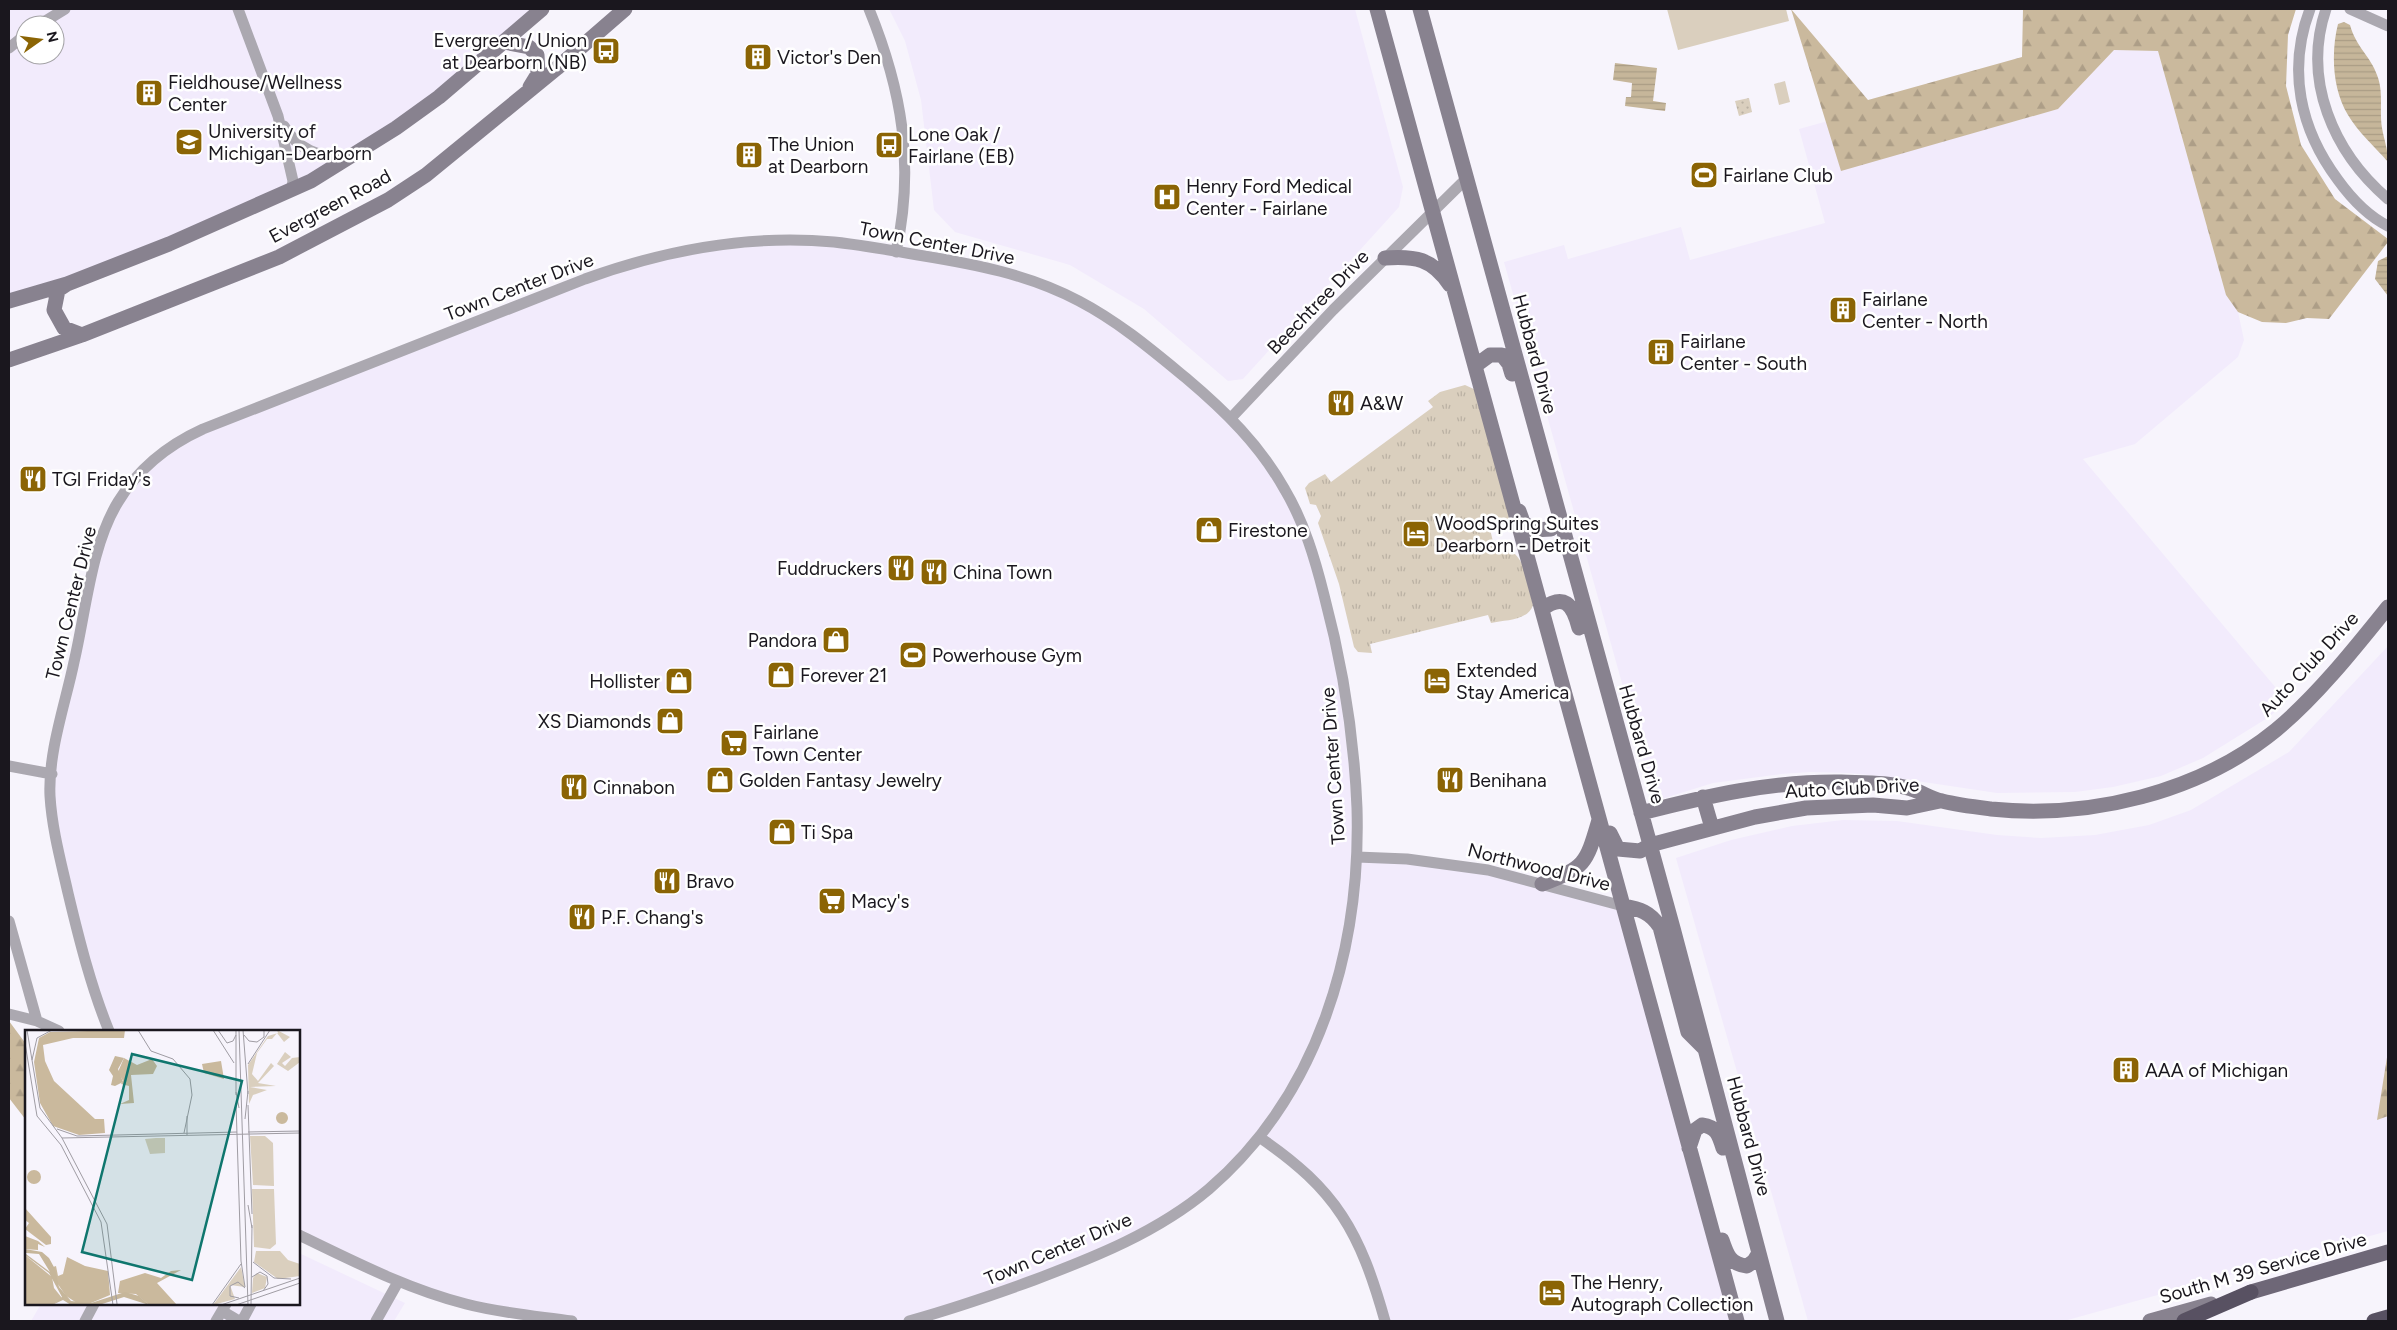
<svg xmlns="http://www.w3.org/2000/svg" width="2397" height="1330" font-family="Figtree,sans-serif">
	<defs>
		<pattern id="grass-tufts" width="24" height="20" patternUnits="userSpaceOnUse" patternTransform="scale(1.25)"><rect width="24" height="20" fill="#dacfbe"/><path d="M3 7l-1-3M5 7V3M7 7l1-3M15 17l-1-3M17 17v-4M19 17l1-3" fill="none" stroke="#bab1a3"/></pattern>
		<pattern id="forest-firs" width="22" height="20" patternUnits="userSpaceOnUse" patternTransform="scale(1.25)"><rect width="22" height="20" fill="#cab99d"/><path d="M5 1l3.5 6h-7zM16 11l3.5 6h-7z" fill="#ad9e87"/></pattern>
		<pattern id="park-dots" width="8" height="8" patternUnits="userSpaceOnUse" patternTransform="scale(1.25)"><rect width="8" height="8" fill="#dacfbe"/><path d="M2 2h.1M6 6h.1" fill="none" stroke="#bab1a3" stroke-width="1.8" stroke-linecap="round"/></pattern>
		<pattern id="water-rules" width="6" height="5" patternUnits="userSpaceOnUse" patternTransform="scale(1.25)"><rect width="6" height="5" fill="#c6b69a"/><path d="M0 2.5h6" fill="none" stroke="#aa9c84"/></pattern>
	</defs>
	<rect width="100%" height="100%" fill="#f7f4fc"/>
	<path fill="#f2ebfc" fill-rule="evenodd" d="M9,9h529l-144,117 -127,71 -258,103zM25,25h30v30h-30z
		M889,9h466l48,178 -4,20 -156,172 -15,2 -84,-72 -74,-44 -115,-33 -21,-22 -13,-110 -16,-59z
		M2114,50l44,1 68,244 12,17 6,28 -6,17 -103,87 -52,15 204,242 -18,16 -66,41 -42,18 -48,11 -38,5 -78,1 -107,-16 -41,-4 -39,-1 -29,2 -68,9 -58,18 -151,-539 60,-17 4,14 113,-32 9,33 135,-37 -26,-94 29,-8 14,49 216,-61z
		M802,241l177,24 97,34 137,102 72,88 53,157 19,211 94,7 172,42 114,415h-352l-46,-112 -80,-72 -23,26 -93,71 -234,87h-337l-105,-17 -168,-69v-204h-190l-6,-14 -53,-222 48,-244 20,-48 60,-61 471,-184z
		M2388,646v585l-324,90h-256l-132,-463 55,-18 61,-14 51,-6 54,1 100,14 44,3 54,-3 54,-10 42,-15 98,-58z
		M299,1253l106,50 -11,18h-363l10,-17h258z"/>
	<path fill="url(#grass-tufts)" d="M1465,385l11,5 34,125 -4,8 -16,6 4,17c32,1 33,34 39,59 -5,16 -28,15 -42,18l-3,-8 -118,29 2,9 -14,-1 -4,-5 -15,-63 -21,-61 3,-7 -5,-11 -6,-1 -5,-16 4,-5 16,-9 6,8 102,-75 -5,-6 12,-9z"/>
	<path fill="url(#forest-firs)" d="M1791,9l77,91 154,-43 1,-48h273l-8,26 -2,51 15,59 34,54 53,40v3l-59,77 -22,-1 -21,5 -24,-1 -24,-10 -12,-17 -68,-244 -44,-1 -56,59 -217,62z
		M9,1021l17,23v76l-17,-22z
		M2388,1051v65l-11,4z"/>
	<path fill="url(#park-dots)" d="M1749,98l3,14 -13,4 -4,-15z"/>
	<path fill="#dacfbe" d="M1667,9h119l3,12 -111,29z
		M1785,81l5,21 -11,3 -5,-21z"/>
	<path fill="url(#water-rules)" d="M2344,22l6,3c6,22 21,32 27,50 7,17 2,35 5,53 2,12 6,21 6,34 -13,-15 -30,-30 -40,-47 -16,-26 -17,-63 -10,-91z
		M1615,63l42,5 -4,33 13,2 -1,8 -40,-5 1,-9h5l1,-14 -19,-3z
		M2388,256v40l-13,-17 3,-18z"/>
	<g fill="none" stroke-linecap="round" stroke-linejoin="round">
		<path stroke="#aba8b0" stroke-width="11" d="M238,9l40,107 15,65 -2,10
			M869,9c33,81 46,156 27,243
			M2310,9c-23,61 -10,120 28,171 13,18 30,36 50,46
			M2326,9c-24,71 7,143 62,190
			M2350,9l38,17
			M39,25l26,-16
			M9,48l16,-13
			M284,126c14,25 35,29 61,34
			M1231,418l102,-108 133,-131
			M9,766l43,8
			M1357,857l50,2 81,11 135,36
			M9,921l28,100 22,10
			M9,1014l28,7
			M109,1031c-18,-44 -30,-92 -41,-138 -7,-31 -16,-64 -18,-97 -2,-44 15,-91 24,-134 12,-51 17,-116 44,-160 20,-33 50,-57 85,-73l382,-150c80,-29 164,-45 249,-37 28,3 56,8 84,13 56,9 110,19 161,46 40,21 73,49 107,77 39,33 74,67 99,112 19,32 30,69 39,105 19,71 30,140 33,213 4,142 -38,286 -148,381 -51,43 -114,68 -175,91 -41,15 -82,29 -125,41
			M1259,1137c78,53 101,95 126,184
			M299,1235c54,26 108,54 167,69 34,9 71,12 106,17
			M222,1311l17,10
			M85,1321l9,-17
			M216,1321l10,-17
			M242,1321l9,-17
			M376,1321l22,-39"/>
		<path stroke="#88828f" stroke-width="15" d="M1377,9l360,1312
			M1420,9l253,919 104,393
			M504,42l25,5 8,8 1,19 -8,13
			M1385,258c30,-2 47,0 65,27
			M67,284l-9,6 -4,20 10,18 18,7
			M9,301l58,-17 102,-40 142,-63 85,-53 43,-31 103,-88
			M9,360l73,-25 197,-78 109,-57 38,-25 131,-107 68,-59
			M1475,366l15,-11h12l7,9 3,10
			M1519,511l4,11 10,8 18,-1 8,-9
			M1542,609c22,-16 31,-5 37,19
			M1703,797l9,31
			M1641,813c66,-17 131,-32 200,-31 22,1 49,0 70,7 11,3 20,10 31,12 16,4 33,6 49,8 98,10 208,-16 285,-79 41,-34 79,-82 112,-123
			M1610,833l8,16 22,2 10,-6 105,-28 51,-9 67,-3 34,3 33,-7
			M1542,884c44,-17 44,-20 57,-64
			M1623,906c17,3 27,6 37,21l28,105 17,17
			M1689,1148l6,-18 7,-5c15,2 17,10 21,23
			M1722,1240c5,15 8,24 25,26l7,-5 5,-8
			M2150,1321l61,-17"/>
		<path stroke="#6e6777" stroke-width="15" d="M2251,1292l137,-40"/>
		<path stroke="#585162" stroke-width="15" d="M2184,1321l67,-29
			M2374,1321l14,-4"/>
	</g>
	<defs>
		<symbol id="bus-square" viewBox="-11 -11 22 22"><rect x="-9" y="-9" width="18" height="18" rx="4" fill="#8b6404" stroke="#fff"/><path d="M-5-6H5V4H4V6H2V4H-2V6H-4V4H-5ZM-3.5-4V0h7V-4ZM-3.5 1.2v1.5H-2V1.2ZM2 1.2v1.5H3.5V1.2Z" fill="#fff"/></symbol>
		<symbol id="building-square" viewBox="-11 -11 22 22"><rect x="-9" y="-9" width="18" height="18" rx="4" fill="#8b6404" stroke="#fff"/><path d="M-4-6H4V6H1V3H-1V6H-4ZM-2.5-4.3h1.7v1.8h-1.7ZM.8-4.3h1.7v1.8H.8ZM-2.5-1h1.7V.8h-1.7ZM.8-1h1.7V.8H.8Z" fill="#fff"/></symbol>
		<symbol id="university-square" viewBox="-11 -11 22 22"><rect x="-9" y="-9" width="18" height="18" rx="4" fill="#8b6404" stroke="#fff"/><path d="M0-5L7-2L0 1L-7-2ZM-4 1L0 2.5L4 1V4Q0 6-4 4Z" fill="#fff"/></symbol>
		<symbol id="stadium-square" viewBox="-11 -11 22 22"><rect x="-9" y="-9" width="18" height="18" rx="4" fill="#8b6404" stroke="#fff"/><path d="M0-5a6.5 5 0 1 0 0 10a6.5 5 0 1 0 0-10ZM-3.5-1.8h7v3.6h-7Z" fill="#fff"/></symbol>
		<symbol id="hospital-square" viewBox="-11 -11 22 22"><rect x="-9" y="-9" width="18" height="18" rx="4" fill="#8b6404" stroke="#fff"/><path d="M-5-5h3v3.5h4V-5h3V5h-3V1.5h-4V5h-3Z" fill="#fff"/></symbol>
		<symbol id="restaurant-square" viewBox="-11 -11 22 22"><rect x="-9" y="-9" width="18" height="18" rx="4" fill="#8b6404" stroke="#fff"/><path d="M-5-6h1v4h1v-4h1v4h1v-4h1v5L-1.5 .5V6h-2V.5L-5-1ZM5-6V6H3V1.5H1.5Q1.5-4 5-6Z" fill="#fff"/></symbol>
		<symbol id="shop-square" viewBox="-11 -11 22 22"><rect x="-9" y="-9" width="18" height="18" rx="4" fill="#8b6404" stroke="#fff"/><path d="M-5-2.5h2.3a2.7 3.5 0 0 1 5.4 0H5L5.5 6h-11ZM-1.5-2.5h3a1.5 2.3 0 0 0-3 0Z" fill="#fff"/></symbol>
		<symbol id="hotel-square" viewBox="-11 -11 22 22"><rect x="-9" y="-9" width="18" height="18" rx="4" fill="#8b6404" stroke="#fff"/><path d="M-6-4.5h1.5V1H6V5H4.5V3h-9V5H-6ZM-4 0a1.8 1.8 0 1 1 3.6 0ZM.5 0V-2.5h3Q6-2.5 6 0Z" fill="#fff"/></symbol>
		<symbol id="supermarket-square" viewBox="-11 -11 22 22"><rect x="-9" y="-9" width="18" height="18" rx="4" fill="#8b6404" stroke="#fff"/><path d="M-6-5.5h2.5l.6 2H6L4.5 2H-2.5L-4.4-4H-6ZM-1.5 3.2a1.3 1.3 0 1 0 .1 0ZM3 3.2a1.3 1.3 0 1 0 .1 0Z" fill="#fff"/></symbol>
	</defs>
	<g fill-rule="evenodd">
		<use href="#bus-square" x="590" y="35" width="32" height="32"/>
		<use href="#building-square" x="742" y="41" width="32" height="32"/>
		<use href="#building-square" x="133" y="77" width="32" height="32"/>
		<use href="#university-square" x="173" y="126" width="32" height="32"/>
		<use href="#bus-square" x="873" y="129" width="32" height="32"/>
		<use href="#building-square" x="733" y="139" width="32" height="32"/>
		<use href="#stadium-square" x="1688" y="159" width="32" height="32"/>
		<use href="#hospital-square" x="1151" y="181" width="32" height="32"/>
		<use href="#building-square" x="1827" y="294" width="32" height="32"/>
		<use href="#building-square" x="1645" y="336" width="32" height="32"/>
		<use href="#restaurant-square" x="1325" y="387" width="32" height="32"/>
		<use href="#restaurant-square" x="17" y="463" width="32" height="32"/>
		<use href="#shop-square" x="1193" y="514" width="32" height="32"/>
		<use href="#hotel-square" x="1400" y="518" width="32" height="32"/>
		<use href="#restaurant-square" x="885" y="552" width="32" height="32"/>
		<use href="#restaurant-square" x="918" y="556" width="32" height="32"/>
		<use href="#shop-square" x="820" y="624" width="32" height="32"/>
		<use href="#stadium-square" x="897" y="639" width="32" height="32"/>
		<use href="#shop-square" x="765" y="659" width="32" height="32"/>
		<use href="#shop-square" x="663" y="665" width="32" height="32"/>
		<use href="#hotel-square" x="1421" y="665" width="32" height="32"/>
		<use href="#shop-square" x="654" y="705" width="32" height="32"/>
		<use href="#supermarket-square" x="718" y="727" width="32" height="32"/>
		<use href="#shop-square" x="704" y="764" width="32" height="32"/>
		<use href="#restaurant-square" x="1434" y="764" width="32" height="32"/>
		<use href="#restaurant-square" x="558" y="771" width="32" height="32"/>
		<use href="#shop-square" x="766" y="816" width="32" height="32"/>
		<use href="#restaurant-square" x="651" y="865" width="32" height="32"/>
		<use href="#supermarket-square" x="816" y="885" width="32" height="32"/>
		<use href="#restaurant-square" x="566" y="901" width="32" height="32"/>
		<use href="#building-square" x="2110" y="1054" width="32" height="32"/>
		<use href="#hotel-square" x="1536" y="1277" width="32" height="32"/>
	</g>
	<g text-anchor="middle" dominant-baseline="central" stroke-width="5" stroke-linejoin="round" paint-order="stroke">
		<g font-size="19" fill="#1a171e" stroke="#fff" text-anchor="start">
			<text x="587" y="40" text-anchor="end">Evergreen / Union<tspan x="587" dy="22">at Dearborn (NB)</tspan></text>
			<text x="777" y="57">Victor's Den</text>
			<text x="168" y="82">Fieldhouse/Wellness<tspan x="168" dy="22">Center</tspan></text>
			<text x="208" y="131">University of<tspan x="208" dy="22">Michigan-Dearborn</tspan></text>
			<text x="908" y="134">Lone Oak /<tspan x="908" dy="22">Fairlane (EB)</tspan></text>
			<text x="768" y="144">The Union<tspan x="768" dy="22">at Dearborn</tspan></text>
			<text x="1723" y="175">Fairlane Club</text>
			<text x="1186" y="186">Henry Ford Medical<tspan x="1186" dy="22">Center - Fairlane</tspan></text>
			<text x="1862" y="299">Fairlane<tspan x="1862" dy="22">Center - North</tspan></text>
			<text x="1680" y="341">Fairlane<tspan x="1680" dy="22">Center - South</tspan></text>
			<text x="1360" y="403">A&amp;W</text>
			<text x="52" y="479">TGI Friday's</text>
			<text x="1435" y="523">WoodSpring Suites<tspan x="1435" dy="22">Dearborn - Detroit</tspan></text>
			<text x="1228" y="530">Firestone</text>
			<text x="882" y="568" text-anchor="end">Fuddruckers</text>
			<text x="953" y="572">China Town</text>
			<text x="817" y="640" text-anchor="end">Pandora</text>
			<text x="932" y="655">Powerhouse Gym</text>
			<text x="1456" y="670">Extended<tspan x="1456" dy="22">Stay America</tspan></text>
			<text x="800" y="675">Forever 21</text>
			<text x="660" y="681" text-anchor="end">Hollister</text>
			<text x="651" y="721" text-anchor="end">XS Diamonds</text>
			<text x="753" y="732">Fairlane<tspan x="753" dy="22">Town Center</tspan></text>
			<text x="739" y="780">Golden Fantasy Jewelry</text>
			<text x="1469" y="780">Benihana</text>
			<text x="593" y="787">Cinnabon</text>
			<text x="801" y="832">Ti Spa</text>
			<text x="686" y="881">Bravo</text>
			<text x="851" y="901">Macy's</text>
			<text x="601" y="917">P.F. Chang's</text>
			<text x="2145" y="1070">AAA of Michigan</text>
			<text x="1571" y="1282">The Henry,<tspan x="1571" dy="22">Autograph Collection</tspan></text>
		</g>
		<g font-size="19" fill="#1a171e" stroke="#fff">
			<text transform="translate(330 206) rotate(-28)">Evergreen Road</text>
			<text transform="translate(937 243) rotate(11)">Town Center Drive</text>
			<text transform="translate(519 287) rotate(-21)">Town Center Drive</text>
			<text transform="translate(1318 302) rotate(-46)">Beechtree Drive</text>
			<text transform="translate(1535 354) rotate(75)">Hubbard Drive</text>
			<text transform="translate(71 603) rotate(-76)">Town Center Drive</text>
			<text transform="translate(2309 664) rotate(-47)">Auto Club Drive</text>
			<text transform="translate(1642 744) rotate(74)">Hubbard Drive</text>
			<text transform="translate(1333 766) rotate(-94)">Town Center Drive</text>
			<text transform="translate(1852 788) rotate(-3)">Auto Club Drive</text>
			<text transform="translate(1539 867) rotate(14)">Northwood Drive</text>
			<text transform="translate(1749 1136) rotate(75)">Hubbard Drive</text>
			<text transform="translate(1058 1249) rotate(-23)">Town Center Drive</text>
			<text transform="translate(2263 1268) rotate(-16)">South M 39 Service Drive</text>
		</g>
	</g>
	<g transform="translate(25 1030)">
		<rect width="275" height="275" fill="#f7f4fc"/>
		<path d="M252,0l13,7 -6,5 -7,-9 -5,6h-5l-10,14 -5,21 6,7 13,-18 3,3 -16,17 18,3 -26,1 17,3 -14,5 -4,9 -1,-39 20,-29 10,-3zM260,22l6,5 -9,6 3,3 7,-8 8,-1v5l-12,9 -11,-7zM131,108h9v15l-15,1 -5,-15zM231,221h24l8,9 12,4v12l-22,3 -24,-17zM216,237l4,20 -15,-2 5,14 -22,6zM232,243l10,4 -2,11 -13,5 1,-15z" fill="#dacfbe"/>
		<path d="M100,0l-1,8h-51l-30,7 2,16 9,20 41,38h9l1,14 -26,2 -26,-9 -13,-23 -6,-41 5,-24 11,-6zM99,28l13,7 15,-6 5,7 -4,8 -22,1 3,28 -14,1 9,-4v-14l-8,-2 2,-3 -5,-9zM196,31l3,18 -20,-6 -2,-9zM251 88a6 6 0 1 1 12 0a6 6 0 1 1-12 0ZM2 147a7 7 0 1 1 14 0a7 7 0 1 1-14 0ZM0,178l26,29v7l-5,1 -21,-16 4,-6 -4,-3zM0,206l13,5 7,6 -7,-3v6l-13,-1zM0,225l27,22 2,11 8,10 -10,7h-27zM42,227l18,9 23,5 2,24 -19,8h-14l-11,-7 -9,-13 -4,-16 3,-1 2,10 5,-2zM156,240l-24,13 20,22h-28l-13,-11 -18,-1 2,-12 25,-8 16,5 10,-7z" fill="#cab99d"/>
		<path d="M225,106h15l8,7 1,43 -21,-1zM227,159h22l2,55 -6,5 -16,-2z" fill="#dacfbe"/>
		<path d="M90,26l9,2 -6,11 5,13 -8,4 -4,-1 2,-9 -4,-6zM0,219l17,3 7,6 6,11 4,18 12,14 20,2 34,-11 14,4 10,9 -25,-8 -25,8h-28l-8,-5 -11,5 10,-8 -13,-24 -24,-18zM1,223l13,1 11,18 -24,-18z" fill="#c6b69a" fill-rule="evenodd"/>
		<path fill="none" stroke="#9f9ca3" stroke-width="1" d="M2,0l13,78 22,30 45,86 10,80M113,0l13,21 22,8 17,20 2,16 -8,38M188,0l21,33M193,0l9,13 6,-2 3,-6M214,0l9,275M218,0l5,64M219,5l5,6 8,1 7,-5v-7M0,13l12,73 24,29 40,77 12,83M7,30l5,-22 15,-8M223,34l22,-34M211,62l3,16M211,65v-65M211,73l5,158 4,26M223,75l4,109M220,89l3,-28M32,99l20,7 160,-4M223,102l52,-1M162,105v-19M37,108l238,-5M223,175l4,23M228,232l21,16 17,1M227,247l8,-5 7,4 1,8 -5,7M214,268l-9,-2v-10l8,-4 7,6M187,275l29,-41M196,275l79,-27M211,275l64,-22M226,275l1,-80"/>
		<path fill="#0f766e" fill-opacity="0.15" stroke="#0f766e" stroke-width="2.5" d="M107,24l110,27 -50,199 -110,-28z"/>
		<rect width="275" height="275" fill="none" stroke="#1a171e" stroke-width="2.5"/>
	</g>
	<rect width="2397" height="1330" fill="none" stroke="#1a171e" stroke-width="20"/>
	<g transform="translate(40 40) rotate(76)"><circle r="24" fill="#ffffff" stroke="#a3a2a5"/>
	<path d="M0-4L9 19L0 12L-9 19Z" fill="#8b6404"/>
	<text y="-8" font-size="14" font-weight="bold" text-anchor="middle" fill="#1a171e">N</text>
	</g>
</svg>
